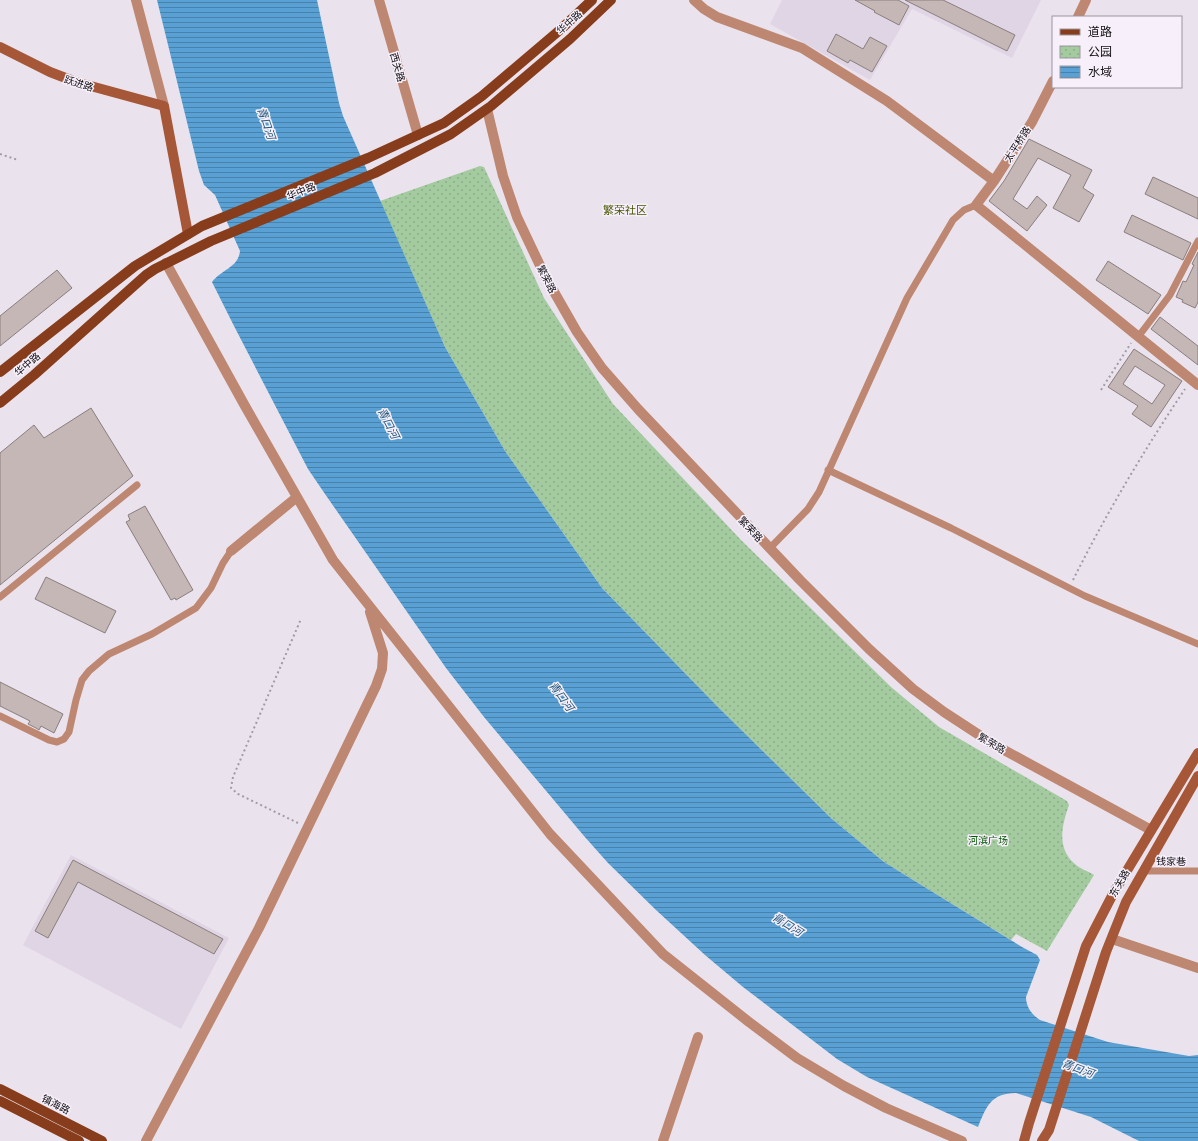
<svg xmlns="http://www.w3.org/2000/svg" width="1198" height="1141" font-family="Manrope,'Noto Sans SC',sans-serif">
	<defs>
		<pattern id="park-dots" width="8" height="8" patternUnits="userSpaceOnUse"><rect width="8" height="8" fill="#a3cb9f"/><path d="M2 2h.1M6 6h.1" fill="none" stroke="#8bad88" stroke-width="1.8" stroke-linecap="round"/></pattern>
		<pattern id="water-rules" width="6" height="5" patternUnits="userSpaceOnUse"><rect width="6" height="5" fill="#59a1d4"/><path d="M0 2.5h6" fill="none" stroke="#4882ab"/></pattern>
	</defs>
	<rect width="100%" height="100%" fill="#eae3ed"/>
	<path fill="#e0d5e5" d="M782,0h259l-29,58 -100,-49 -42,71 -100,-56z
		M71,855l158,83 -48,91 -158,-84z"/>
	<path fill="url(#park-dots)" d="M480,166l4,1 60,131 69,106 128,136 150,147 48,40 128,74 2,4c-7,20 -13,43 6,59 5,5 13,7 19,11l-47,76 -31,-17 -5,6 -127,-78 -52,-43 -115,-113 -115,-118 -97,-137 -60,-104 -65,-146z"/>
	<path fill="url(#water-rules)" d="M157,0h160l22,103 4,13 102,231 60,104 97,137 115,118 115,113 52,43 138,85 15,8 3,5 -14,37c0,10 6,18 14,23l68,22 81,14 9,-1v86h-59l-48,-24 -75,-24c-25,0 -30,14 -38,34l-111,-50 -30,-18 -94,-72 -38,-32 -49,-45 -48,-47 -24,-27 -100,-119 -38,-49 -121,-174 -17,-25 -74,-143 -22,-44c10,-13 26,-14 28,-31l-25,-56 -11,-10 -5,-14z"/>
	<path fill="#c4b7b6" stroke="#8a7e7d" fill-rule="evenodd" d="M855,0h43l11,6 -10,19 -25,-13 1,-1z
		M905,0h38l72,35 -8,16z
		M836,34l27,15 7,-12 17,9 -15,26 -22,-12 -2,3 -21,-12z
		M1029,139l63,31 -9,18 11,7 -15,27 -26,-14 18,-33 -33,-17 -25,41 14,10 10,-13 10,9 -20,26 -38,-30 15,-20z
		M1153,177l45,21v21l-53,-25z
		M1132,215l59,28 -8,17 -59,-28z
		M1198,252v50l-3,6 -13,-6 1,-2 -7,-3 7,-16 3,1 8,-17 -2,-1z
		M1108,261l53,34 -13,19 -52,-34z
		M57,270l15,18 -72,58v-30z
		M1160,317l38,29v19l-47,-36z
		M1134,349l48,32 -31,46 -19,-13 6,-8 -30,-19zM1135,366l30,19 -13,19 -29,-20z
		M91,408l42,68 -133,109v-132l34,-28 10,13z
		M145,506l48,84 -17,10 -1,-2 -4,2 -45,-78 4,-2 -2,-5z
		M46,577l70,34 -11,22 -70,-34z
		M0,682l63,32 -9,19 -13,-7 -2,4 -3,-2 -8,-4 2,-3 -30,-15z
		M73,860l150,79 -9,15 -136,-72 -30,56 -13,-7z"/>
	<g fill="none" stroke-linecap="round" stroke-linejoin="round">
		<path stroke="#a19ba3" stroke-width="2" stroke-dasharray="2 3" stroke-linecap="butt" d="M0,154l18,6
			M1101,390l30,-47
			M1073,580c33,-66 71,-130 112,-191
			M298,823l-60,-29 -7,-6 2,-11 68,-158"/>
		<path stroke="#be8772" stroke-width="7" d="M1138,337l32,-42 28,-54
			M828,470l123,58 134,68 113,48
			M770,548l38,-39 11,-17 88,-194 46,-78 11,-10 12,-5
			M0,597l137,-112
			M0,716l49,24 8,2 7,-3 5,-7 7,-32 6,-20 7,-9 20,-17 43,-20 44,-26 15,-20 12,-25 8,-12
			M1144,871h54"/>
		<path stroke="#be8772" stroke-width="10" d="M136,0l28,106
			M379,0l39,135
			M694,0l10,9 13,8 85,31 85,53 107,80
			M1078,17l8,-17
			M1053,81l-21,41 -38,59 -18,24 222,180
			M487,109l16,67 14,41 28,59 32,56 25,36 36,41 162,171 69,69 44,40 31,23 49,32 158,86
			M166,263l79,143 88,154 217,274 113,120 86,68 48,36 47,28 42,22 76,33
			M231,551l66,-54
			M1112,939l86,29
			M146,1141l113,-213 117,-242 6,-17 1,-16 -13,-41
			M663,1141l35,-104"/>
		<path stroke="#a65738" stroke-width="10" d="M0,47l50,25 26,10 88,24 24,128
			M1024,1141l5,-18 57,-177 28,-54 84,-139
			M1042,1141l7,-11 57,-178 20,-50 72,-126"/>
		<path stroke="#873c1c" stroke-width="10" d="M0,372l135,-106 67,-40 166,-68 76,-35 38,-27 79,-67 31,-29
			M0,403l34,-28 112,-100 9,-6 56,-28 164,-68 76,-39 40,-28 79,-67 41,-39
			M0,1089l102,52
			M0,1101l79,40"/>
	</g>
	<g text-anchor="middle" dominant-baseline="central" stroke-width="3" stroke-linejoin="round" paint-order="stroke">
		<g font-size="10" fill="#121013" stroke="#f7f0fa">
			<text transform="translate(569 22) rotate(-42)">华中路</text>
			<text transform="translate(398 67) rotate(74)">西关路</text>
			<text transform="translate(79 83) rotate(18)">跃进路</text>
			<text transform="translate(1017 144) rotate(-57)">太平桥路</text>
			<text transform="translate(301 191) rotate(-22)">华中路</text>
			<text transform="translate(547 279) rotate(63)">繁荣路</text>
			<text transform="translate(27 364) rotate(-41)">华中路</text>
			<text transform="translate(751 529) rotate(47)">繁荣路</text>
			<text transform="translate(992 743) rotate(31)">繁荣路</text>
			<text transform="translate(1171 861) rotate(1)">钱家巷</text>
			<text transform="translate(1119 883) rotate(-60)">东关路</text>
			<text transform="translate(56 1104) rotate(27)">镇海路</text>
		</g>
		<g font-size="10" fill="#005700" stroke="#f7f0fa">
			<text x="988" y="840">河滨广场</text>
		</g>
		<g font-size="11" font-style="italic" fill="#24587c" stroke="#f7f0fa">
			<text transform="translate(267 123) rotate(71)">青口河</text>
			<text transform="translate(389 423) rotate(63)">青口河</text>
			<text transform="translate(562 696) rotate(54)">青口河</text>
			<text transform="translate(788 924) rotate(32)">青口河</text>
			<text transform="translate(1078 1068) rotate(20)">青口河</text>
		</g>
		<g font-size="11" fill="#485704" stroke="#f7f0fa">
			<text x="625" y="209">繁荣社区</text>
		</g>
	</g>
	<rect x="1052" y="16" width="130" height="72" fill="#f7f0fa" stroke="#9b969e"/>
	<rect x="1060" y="29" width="20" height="6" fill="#873c1c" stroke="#9b969e"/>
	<text x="1088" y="36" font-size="12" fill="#121013">道路</text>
	<rect x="1060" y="46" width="20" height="12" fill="url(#park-dots)" stroke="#9b969e"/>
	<text x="1088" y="56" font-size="12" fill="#121013">公园</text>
	<rect x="1060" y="66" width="20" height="12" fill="url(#water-rules)" stroke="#9b969e"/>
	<text x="1088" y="76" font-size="12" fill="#121013">水域</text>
</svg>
